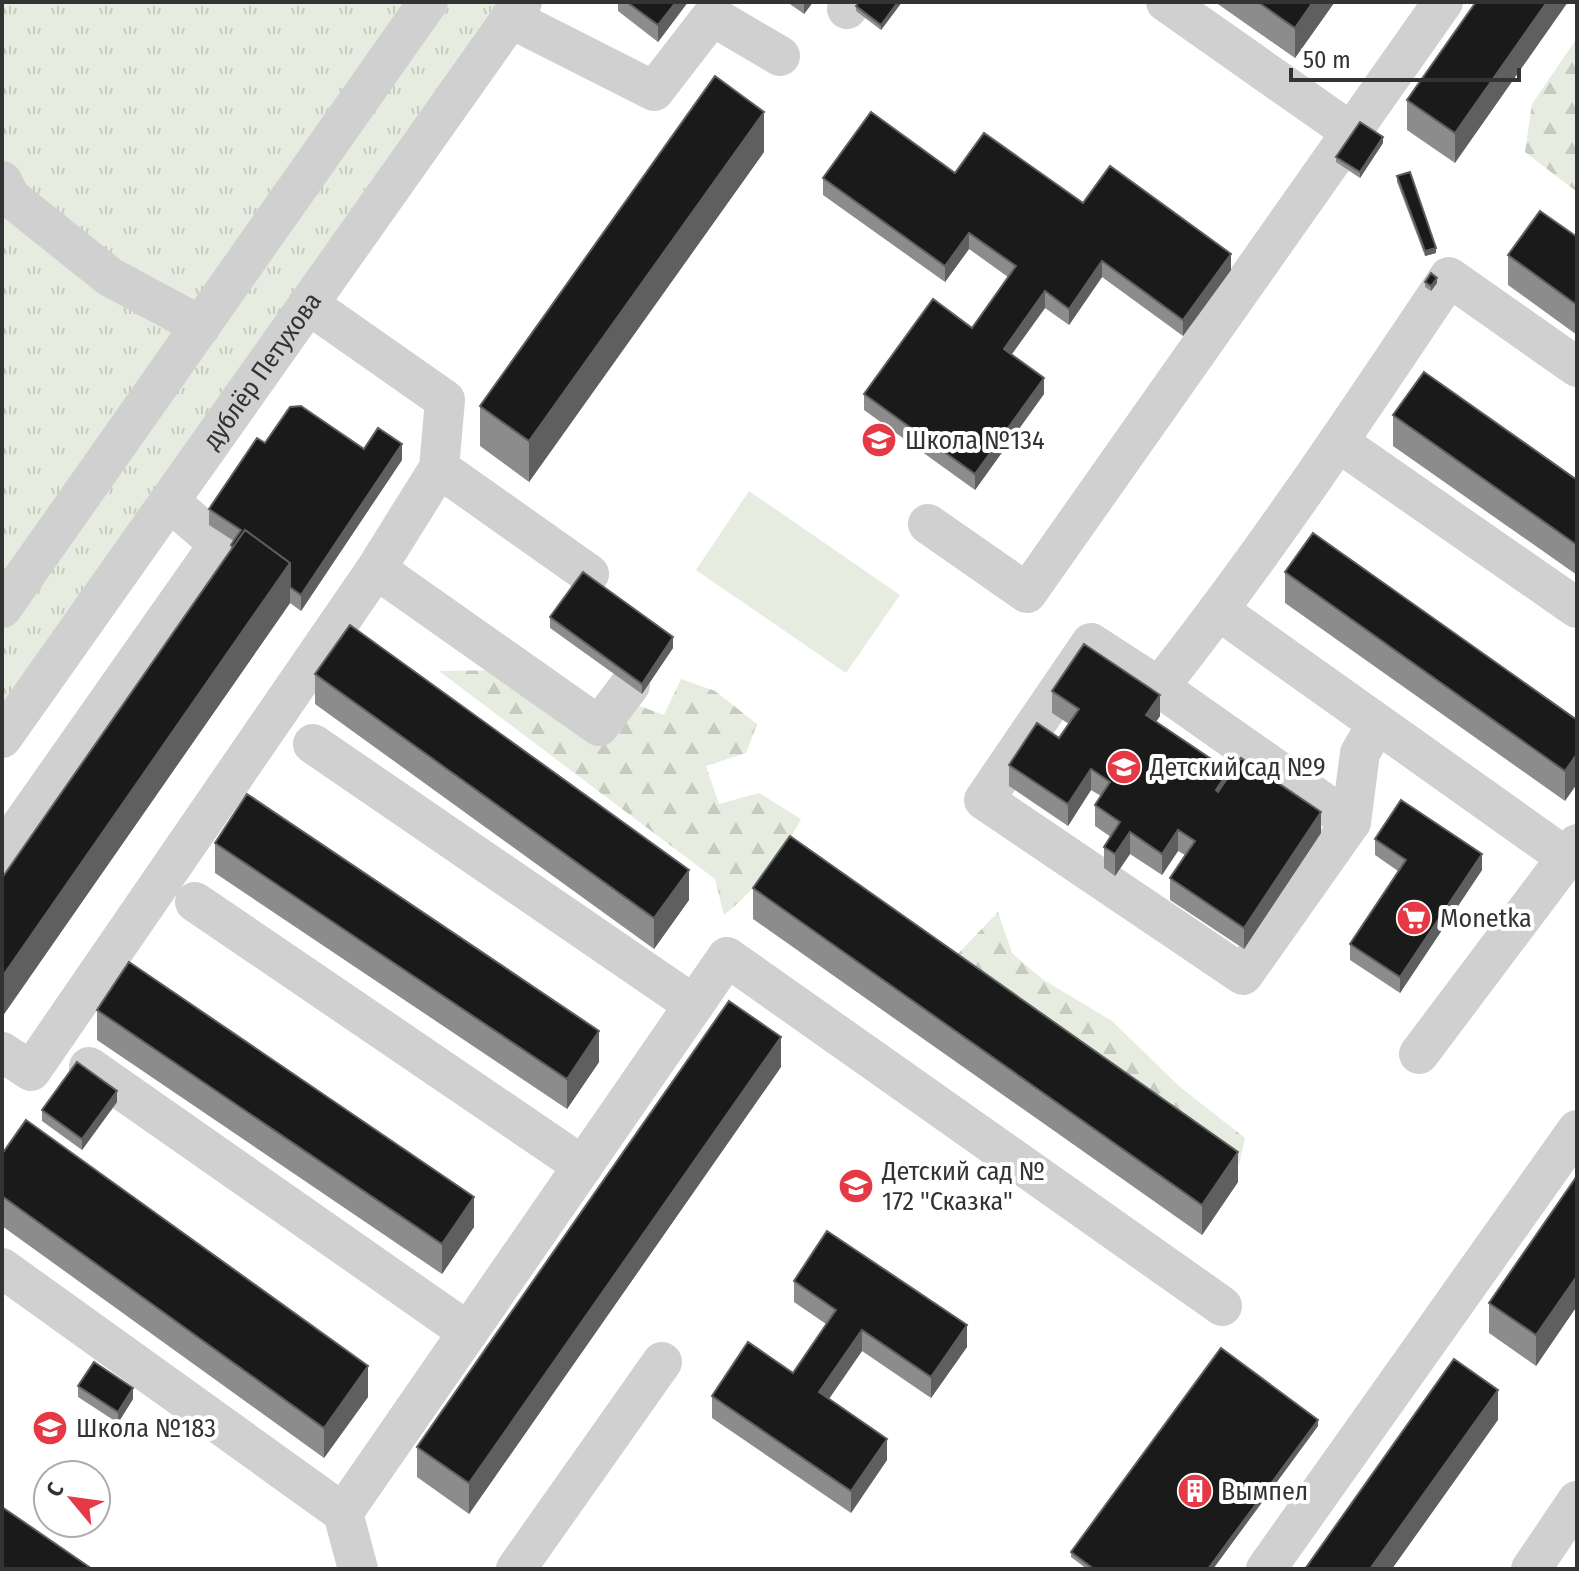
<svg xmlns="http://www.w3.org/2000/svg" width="1579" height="1571" font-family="'Fira Sans Condensed',sans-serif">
	<defs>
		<pattern id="forest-firs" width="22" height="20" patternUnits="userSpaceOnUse" patternTransform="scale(2)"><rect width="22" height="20" fill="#e6ecdf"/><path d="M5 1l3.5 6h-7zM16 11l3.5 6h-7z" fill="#c6cbc0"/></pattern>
		<pattern id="park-tufts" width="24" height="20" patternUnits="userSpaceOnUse" patternTransform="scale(2)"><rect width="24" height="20" fill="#e6ecdf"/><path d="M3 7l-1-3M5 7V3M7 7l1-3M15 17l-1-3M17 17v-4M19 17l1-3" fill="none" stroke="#c6cbc0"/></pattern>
	</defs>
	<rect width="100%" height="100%" fill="#fff"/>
	<path fill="#e6ecdf" d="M749,491l151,104 -54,78 -150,-103z"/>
	<path fill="url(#forest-firs)" d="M1577,38v154l-52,-40 7,-48z
		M507,670l59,39 49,-12 49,18 17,-36 34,12 42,33 -11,29 -40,13 13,38 40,-11 42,26c-19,36 -45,71 -77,96l-9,-36 -276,-208z
		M998,912l14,41 30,26 70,42 68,66 65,51 -6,27 -14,-14 -274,-190z"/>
	<path fill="url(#park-tufts)" d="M2,2h495l-495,704z"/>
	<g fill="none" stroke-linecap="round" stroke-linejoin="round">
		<g stroke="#d0d0d0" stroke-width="40">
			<path d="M1166,2l185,130"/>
			<path d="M847,9l5,-7"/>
			<path d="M510,18l144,73 58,-75 68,40"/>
			<path d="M2,181l8,16 100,80 91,49"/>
			<path d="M1338,442l239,166"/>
			<path d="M439,468l150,106"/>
			<path d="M928,524l99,69c140,-196 276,-395 416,-591"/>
			<path d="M376,569l223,157 31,-41"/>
			<path d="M2,608l426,-606"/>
			<path d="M1218,610l349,248"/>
			<path d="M1159,687l-68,-44 -107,157 259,175 108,-153"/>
			<path d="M1377,724l-17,29 -9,69 -192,-135c104,-131 197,-271 290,-410l128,90"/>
			<path id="s1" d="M2,738l520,-736"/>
			<path d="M313,744l381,261"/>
			<path d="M2,853l217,-309 -50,-43"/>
			<path d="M195,902l388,264"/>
			<path d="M2,1052l29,19 345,-502 63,-101 6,-68 -137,-96"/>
			<path d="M1419,1054l158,-210"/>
			<path d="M89,1067l379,265"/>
			<path d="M2,1268l341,245 15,56"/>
			<path d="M343,1513l384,-556 495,349"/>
			<path d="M516,1569l146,-207"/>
			<path d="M1266,1569l311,-439"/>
			<path d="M1531,1569l46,-68"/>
		</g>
	</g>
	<path fill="#8c8c8c" d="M618,2h70l-30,40 -40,-31z
		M787,2h26l-9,12z
		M902,2l-21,28 -25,-19v-5z
		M1215,2h119v1l-39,55z
		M1476,2l-21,161 -48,-33v-30z
		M1383,143l-23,35 -24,-16v-5z
		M764,152l-235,330 -49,-36v-40z
		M955,173l128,30 148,67 -48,66 -81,-59 -33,48 -24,-17 -33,46 32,40 -69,96 -111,-80v-16l108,-66 36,-51 -39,-28 -24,33 -122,-87v-17z
		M1397,176l39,77 -11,3 -28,-74z
		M1577,237v98l-69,-50v-30z
		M1425,282l12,1 -6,8 -6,-4z
		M1393,415l184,65v95l-184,-129z
		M265,443l99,6 38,11 -101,151 -11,-8 -288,414v-139l229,-328v-5l3,-4 -25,-16v-16z
		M1285,572l292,148 -12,81 -280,-198z
		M550,617l123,31 -31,46 -92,-66z
		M315,674l374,226 -35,49 -339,-245z
		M1052,691l108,25 -4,6 73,54 92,57 -77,116 -74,-49v-22l15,-23 -7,-4 -16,24 -32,-21 -15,22 -11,-8v-21l7,-10 -16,-11v-21l6,-9 -10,-6 -23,36 -59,-40v-21l50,-27 10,-14 -17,-11z
		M1375,839l107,31 -82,123 -50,-33v-16l48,-73 -23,-16z
		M215,843l384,219 -32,47 -352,-236z
		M753,888l485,294 -36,53 -449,-316z
		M97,1010l377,217 -32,47 -345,-234z
		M781,1067l-312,447 -52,-37v-30z
		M117,1102l-35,48 -40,-29v-11z
		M2,1154l366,243 -44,61 -322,-232z
		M1577,1176v130l-41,60 -47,-33v-30z
		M794,1281l173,66 -36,51 -69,-47 -33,48 58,61 -36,53 -139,-95v-22l81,-23 33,-49 -32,-22z
		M78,1386l55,13 -15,24 -40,-26z
		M1318,1426l-105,143h-126l-16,-12v-5z"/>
	<path fill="#5f5f5f" d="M676,2h12l-30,40v-17z
		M804,2h9l-9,12z
		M898,2h4l-21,28v-5z
		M1313,2l21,1 -39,55v-30z
		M1547,2h21l-113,161v-30z
		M764,112v40l-235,330v-41z
		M1383,137v6l-23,35v-6z
		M969,233v16l-24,33v-16z
		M1436,248v5l-11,3v-5z
		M1231,254v16l-48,66v-16z
		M1102,261v16l-33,48v-16z
		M1437,278v5l-6,8v-5z
		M1045,291v17l-41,57v-16z
		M1044,378v16l-69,96v-16z
		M402,444v16l-101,151v-16z
		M290,563v40l-288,414v-40z
		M673,637v11l-31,46v-10z
		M1160,695v21l-14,20v-21z
		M1577,754v30l-12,17v-30z
		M1091,769v21l-23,36v-22z
		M1229,771v21l-13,19v-21z
		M1321,812v21l-77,116v-21z
		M1178,830v21l-16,24v-21z
		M1130,832v22l-15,22v-22z
		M1482,854v16l-82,123v-16z
		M689,870v30l-35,49v-31z
		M599,1031v31l-32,47v-30z
		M781,1037v30l-312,447v-31z
		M117,1091v11l-35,48v-11z
		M1238,1152v30l-36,53v-30z
		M474,1197v30l-32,47v-30z
		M1577,1276v30l-41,60v-31z
		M967,1325v22l-36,51v-21z
		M862,1330v21l-43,62v-21z
		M368,1366v31l-44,61v-30z
		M133,1388v11l-15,24v-11z
		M1498,1390v30l-106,149h-22z
		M1318,1420v6l-105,143h-5z
		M887,1439v21l-36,53v-22z"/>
	<path fill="#1a1a1a" stroke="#5f5f5f" stroke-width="2" d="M627,2h49l-18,23z
		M859,2h39l-17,23 -25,-19z
		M1258,2h55l-18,26z
		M1476,2h71l-92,131 -48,-33z
		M715,76l49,36 -235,329 -49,-35z
		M871,112l84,61 29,-40 99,70 27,-37 121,88 -48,66 -81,-59 -33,48 -24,-18 -41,58 40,29 -69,96 -111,-80 69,-95 39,29 44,-62 -47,-33 -24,33 -122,-88z
		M1360,122l23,15 -23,35 -24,-15z
		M1410,172l26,76 -11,3 -28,-75z
		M1540,211l37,26v68l-69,-50z
		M1431,273l6,5 -6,8 -6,-4z
		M1424,372l153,108v65l-184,-130z
		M301,406l63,43 14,-21 24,16 -101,151 -11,-8v-24l-45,-33 -12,17 -2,-2 10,-15 -32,-21 48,-71 8,5 25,-36z
		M245,530l45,33 -288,414v-99z
		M1313,533l264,187v34l-12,17 -280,-199z
		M583,572l90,65 -31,47 -92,-67z
		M350,625l339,245 -35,48 -339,-244z
		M1084,644l76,51 -14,20 83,56 -13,19 2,2 23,-34 80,54 -77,116 -74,-50 25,-37 -17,-11 -16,24 -32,-22 -15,22 -11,-7 16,-25 -25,-17 15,-23 -19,-13 -23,35 -59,-39 28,-42 22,15 20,-29 -27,-18z
		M247,794l352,237 -32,48 -352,-236z
		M1401,800l81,54 -82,123 -50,-33 56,-84 -31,-21z
		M790,836l448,316 -36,53 -449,-317z
		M129,962l345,235 -32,47 -345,-234z
		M729,1001l52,36 -312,446 -52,-36z
		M77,1062l40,29 -35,48 -40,-29z
		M26,1120l342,246 -44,62 -322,-232v-42z
		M1577,1176v100l-41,59 -47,-32z
		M827,1231l140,94 -36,52 -69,-47 -43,62 68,47 -36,52 -139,-95 36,-54 45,31 43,-63 -42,-29z
		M1221,1348l97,72 -110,149h-114l-23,-17z
		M1454,1359l44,31 -128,179h-65z
		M94,1362l39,26 -15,24 -40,-26z
		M2,1507l90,62h-90z"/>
	<defs>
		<symbol id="school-disc" viewBox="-11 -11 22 22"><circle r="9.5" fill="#e63946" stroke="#fff"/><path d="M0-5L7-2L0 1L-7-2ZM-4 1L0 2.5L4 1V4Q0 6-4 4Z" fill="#fff"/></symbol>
		<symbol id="supermarket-disc" viewBox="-11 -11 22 22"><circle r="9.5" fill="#e63946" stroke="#fff"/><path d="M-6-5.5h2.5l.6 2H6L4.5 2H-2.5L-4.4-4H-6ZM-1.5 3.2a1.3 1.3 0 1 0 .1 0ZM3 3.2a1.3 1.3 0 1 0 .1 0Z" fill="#fff"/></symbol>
		<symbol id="building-disc" viewBox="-11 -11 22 22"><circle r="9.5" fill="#e63946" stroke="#fff"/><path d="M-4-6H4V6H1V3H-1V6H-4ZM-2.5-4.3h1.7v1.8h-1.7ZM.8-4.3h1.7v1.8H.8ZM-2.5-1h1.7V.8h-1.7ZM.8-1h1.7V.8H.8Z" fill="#fff"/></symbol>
	</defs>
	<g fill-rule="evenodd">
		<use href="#school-disc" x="859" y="420" width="40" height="40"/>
		<use href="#school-disc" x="1104" y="747" width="40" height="40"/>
		<use href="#supermarket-disc" x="1394" y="898" width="40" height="40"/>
		<use href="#school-disc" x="836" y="1166" width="40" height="40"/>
		<use href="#school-disc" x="30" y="1408" width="40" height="40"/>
		<use href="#building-disc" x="1175" y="1471" width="40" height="40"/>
	</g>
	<g text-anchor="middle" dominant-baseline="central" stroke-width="8" stroke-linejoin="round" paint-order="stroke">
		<g font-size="26" fill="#333" stroke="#fff">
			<text stroke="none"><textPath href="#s1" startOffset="450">дублёр Петухова</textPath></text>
		</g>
		<g font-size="26" fill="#333" stroke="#fff" text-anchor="start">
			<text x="905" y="440">Школа №134</text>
			<text x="1150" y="767">Детский сад №9</text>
			<text x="1440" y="918">Monetka</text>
			<text x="882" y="1171">Детский сад №<tspan x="882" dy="30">172 "Сказка"</tspan></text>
			<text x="76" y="1428">Школа №183</text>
			<text x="1221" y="1491">Вымпел</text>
		</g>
	</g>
	<rect width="1579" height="1571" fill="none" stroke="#333333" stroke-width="8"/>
	<g transform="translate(72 1499) rotate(299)"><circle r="38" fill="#ffffff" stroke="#adadad" stroke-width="2"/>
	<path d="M0-6L14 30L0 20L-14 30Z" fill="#e63946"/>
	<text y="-12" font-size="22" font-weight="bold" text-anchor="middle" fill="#333333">С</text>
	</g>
	<path d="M1291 68v12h228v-12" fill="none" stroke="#333333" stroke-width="4"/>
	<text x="1303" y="68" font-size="24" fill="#333333" stroke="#ffffff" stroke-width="6" paint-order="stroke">50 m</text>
</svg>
